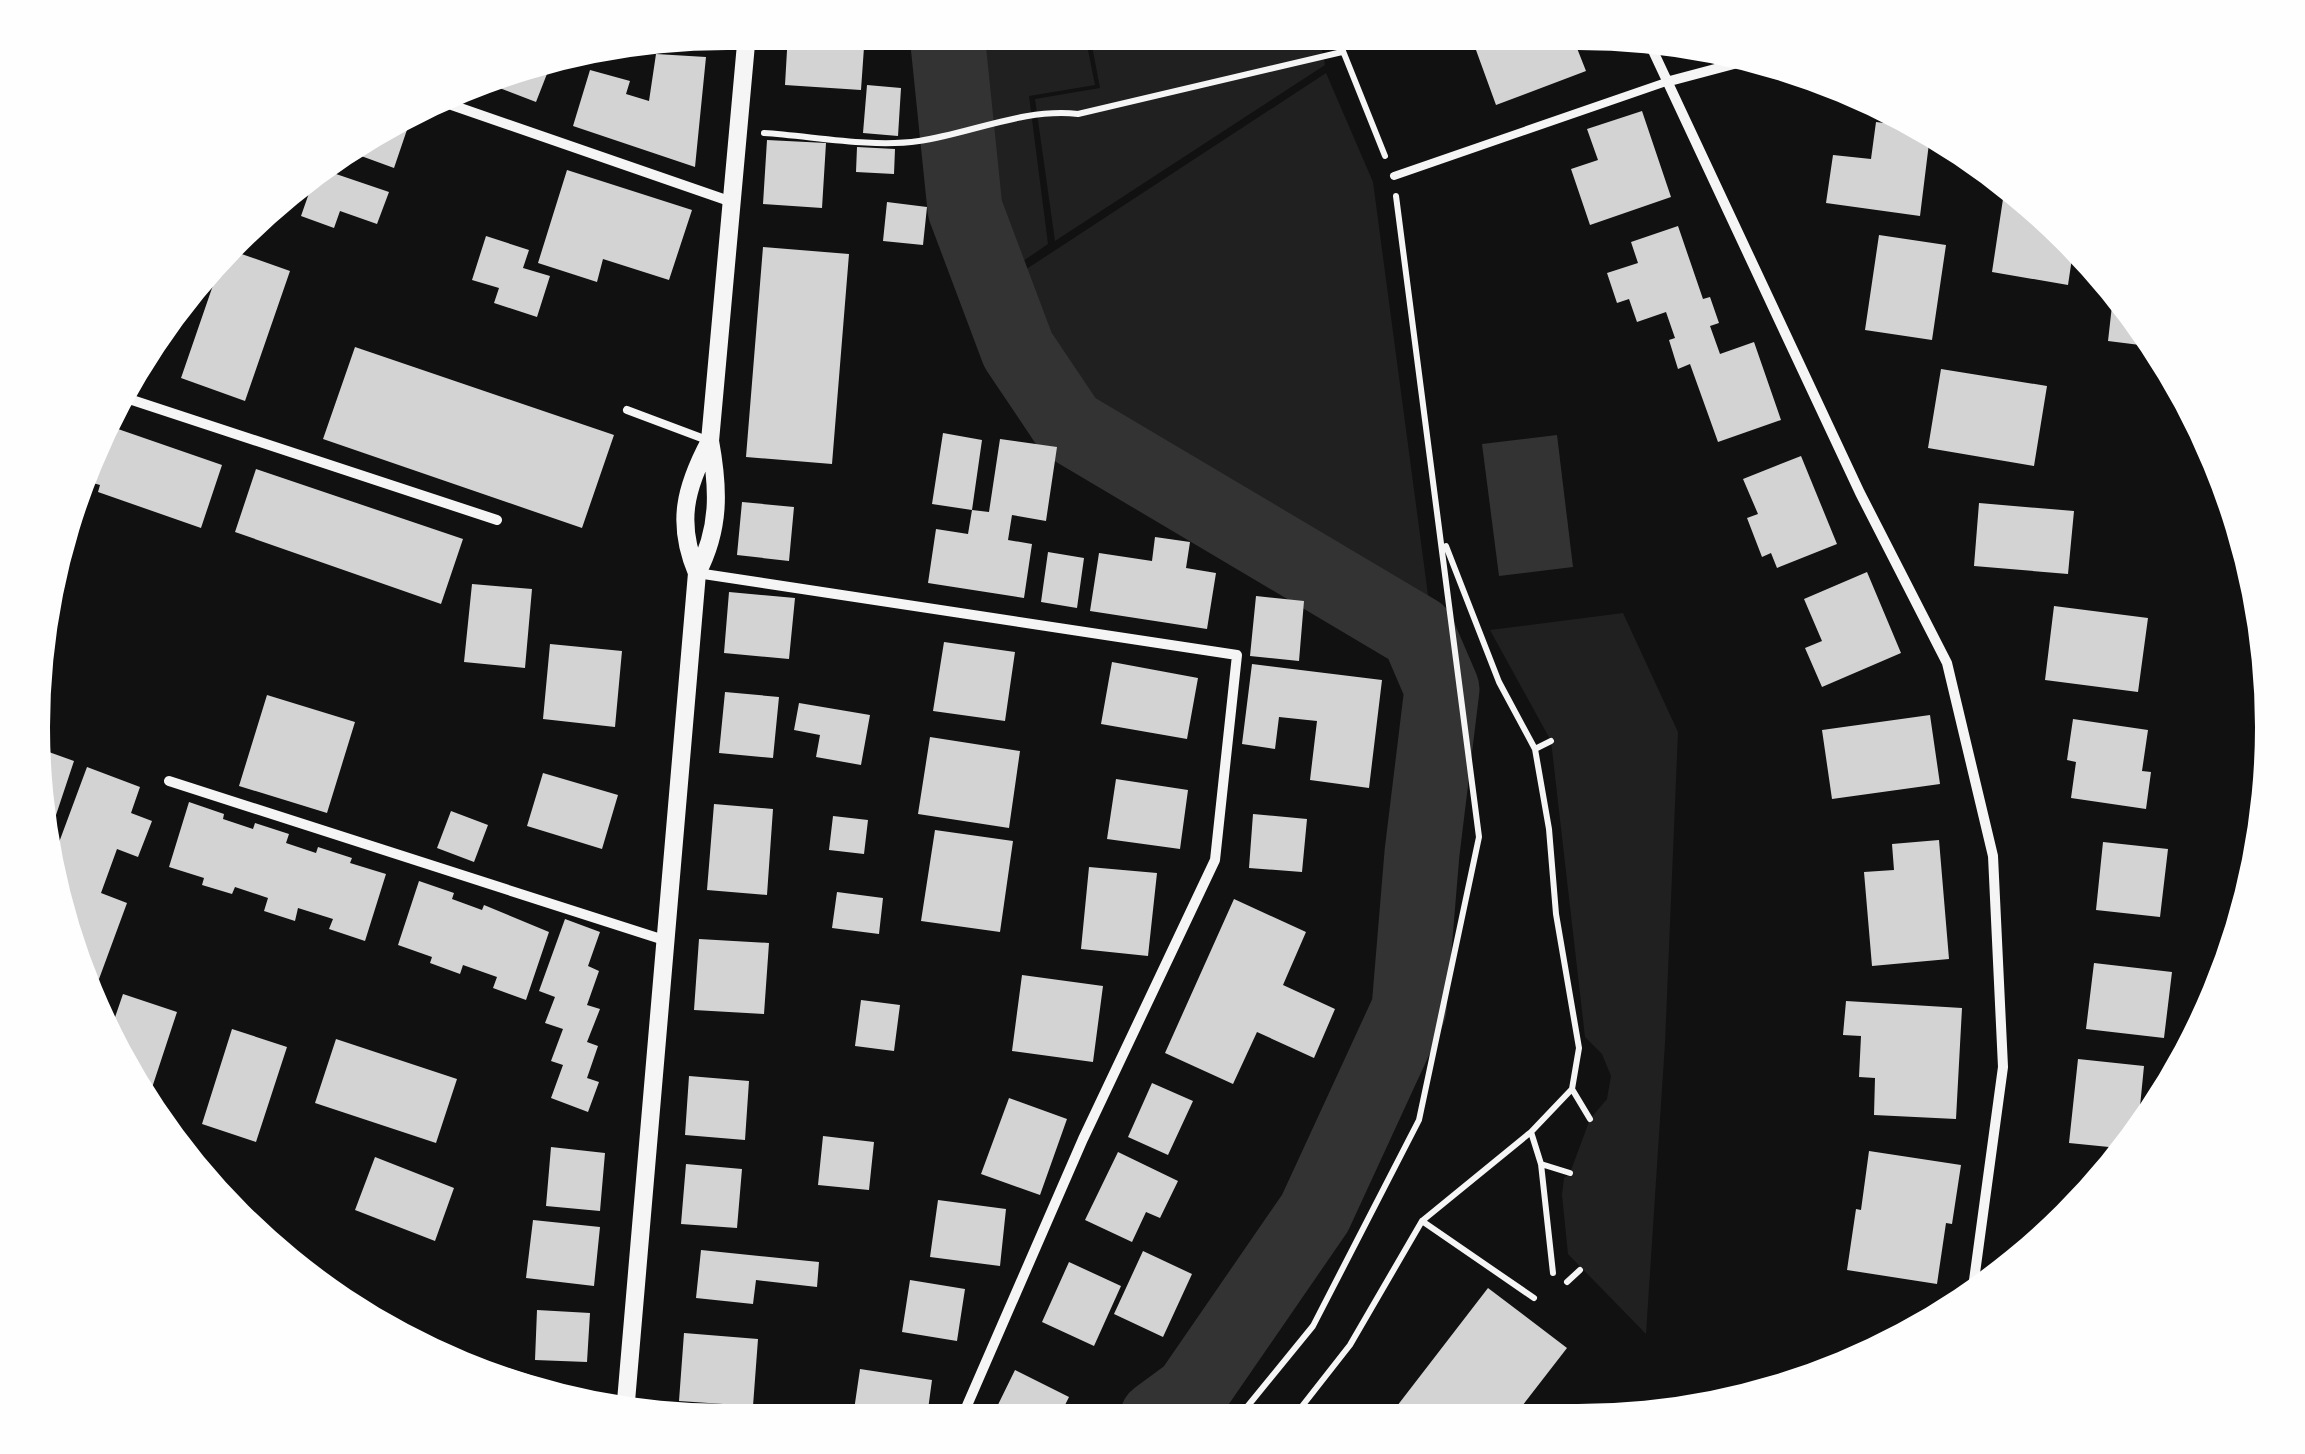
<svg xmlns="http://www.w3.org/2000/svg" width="2305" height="1454" font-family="Commissioner,sans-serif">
	<rect width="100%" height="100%" fill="#111"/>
	<path fill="#202020" d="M955,34l130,1 10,50 -66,11 19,148 -51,35c-30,-78 -34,-162 -42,-245z
		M1090,35l229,1 6,29 -270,176 -20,-142 65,-11z
		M1326,73l47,109 59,443 -353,-211 -52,-58 -28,-69z
		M1623,613l55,119 -13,311 -19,291 -78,-80 -6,-59 2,-17 6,-5 20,-54 17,-20 4,-23 -9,-22 -17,-17 -34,-296 -61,-111z"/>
	<path fill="#333" d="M1557,435l16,132 -74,9 -17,-132z"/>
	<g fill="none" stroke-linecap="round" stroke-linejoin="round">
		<path stroke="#333" stroke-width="75" d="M947,34l18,175 53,141 51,76 349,207 24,56 -20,164 -13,156 -94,204 -124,180 -34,25"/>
	</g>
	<path fill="#d3d3d3" d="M788,33h77l-4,57 -76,-5z
		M1510,37l63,1 13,33 -90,34 -20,-55z
		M656,54l50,3 -11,110 -122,-41 17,-56 40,11 -4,13 23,7z
		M552,61l-16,41 -55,-21 23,-12z
		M867,85l34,3 -3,48 -35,-3z
		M1642,111l29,86 -81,28 -19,-56 27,-9 -11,-31z
		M412,115l-18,53 -52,-19 25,-12z
		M1876,122l40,5 14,8 -10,81 -94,-13 7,-48 38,4z
		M767,140l59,3 -4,65 -59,-4z
		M857,147l38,2 -1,25 -38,-2z
		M334,156l7,2 -5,16 53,18 -12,32 -37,-13 -6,17 -33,-12 15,-43z
		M567,170l125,40 -23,70 -66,-21 -6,23 -59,-19z
		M2003,199l27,4 44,42 -6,40 -76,-13z
		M887,202l40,5 -4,38 -40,-4z
		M1678,226l25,73 7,-2 9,26 -9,3 10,28 34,-12 27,78 -63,22 -28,-78 -12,5 -9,-29 6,-2 -9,-26 -29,10 -8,-23 -12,4 -10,-30 31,-10 -7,-21z
		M1879,235l67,10 -14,95 -67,-10z
		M486,236l43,14 -6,18 27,8 -13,41 -43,-14 5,-15 -27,-8z
		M763,247l86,7 -17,210 -86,-7z
		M233,251l57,20 -45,130 -64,-23 40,-116z
		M2114,288l42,59 -48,-6z
		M355,347l259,88 -32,93 -259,-89z
		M1941,369l106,17 -13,80 -106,-18z
		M113,421l7,3 -2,5 104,36 -21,63 -103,-36 2,-7 -18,-5z
		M943,433l39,7 -10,70 -40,-6z
		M1000,439l57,8 -11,74 -34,-6 -4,25 24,4 -8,54 -96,-15 8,-54 32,5 4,-24 17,2z
		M1801,456l36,88 -60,24 -6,-15 -9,4 -15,-39 11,-4 -15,-35z
		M256,469l207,70 -22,65 -206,-72z
		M742,502l52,5 -5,54 -52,-6z
		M1979,503l95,8 -6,63 -94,-8z
		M1155,537l35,5 -4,26 30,5 -9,56 -117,-18 9,-58 53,8z
		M1048,552l36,6 -7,50 -36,-6z
		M1867,572l34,81 -79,34 -17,-39 17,-7 -18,-42z
		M472,584l60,5 -7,79 -61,-6z
		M729,592l66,6 -6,61 -65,-6z
		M1256,596l48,5 -5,60 -49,-5z
		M2054,606l94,12 -10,74 -93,-12z
		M944,642l71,10 -10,69 -72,-10z
		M550,644l72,7 -7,76 -72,-8z
		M1112,662l86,16 -11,61 -86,-15z
		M1252,664l130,16 -13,108 -59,-8 7,-59 -38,-4 -4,32 -33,-5z
		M725,692l54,5 -6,61 -54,-5z
		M267,695l88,27 -28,91 -88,-27z
		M799,703l71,12 -9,50 -45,-8 4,-22 -26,-5z
		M1930,715l10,69 -108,15 -10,-69z
		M2073,719l75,11 -6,41 9,1 -5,37 -75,-11 5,-36 -9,-2z
		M930,737l90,14 -11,77 -91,-14z
		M35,747l39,14 -20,60 -9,-3z
		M87,767l53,20 -9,26 21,8 -14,36 -21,-8 -16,44 26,10 -28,76 -12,-5 -31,-67 -5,-43z
		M543,773l75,22 -16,54 -75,-23z
		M1116,779l72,11 -8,59 -73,-10z
		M189,802l35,12 -1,5 30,10 2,-6 34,11 -3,9 30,10 2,-6 34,11 -2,5 36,11 -21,67 -36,-12 4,-10 -35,-11 -3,13 -31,-10 4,-13 -33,-11 -3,7 -30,-9 2,-7 -35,-11z
		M714,804l59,5 -6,86 -60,-5z
		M451,811l37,14 -14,37 -37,-14z
		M1253,814l54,5 -5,53 -53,-4z
		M833,816l35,4 -4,34 -35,-4z
		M935,830l78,11 -13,91 -79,-11z
		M1939,840l10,119 -77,7 -8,-94 30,-2 -2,-26z
		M2103,842l65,7 -8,68 -64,-7z
		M1089,867l68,6 -9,83 -67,-7z
		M419,881l35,12 -2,6 30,11 2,-5 65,27 -23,68 -33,-12 4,-11 -34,-12 -3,9 -30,-11 2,-6 -34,-12z
		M837,892l46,6 -4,36 -47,-6z
		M1234,899l72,33 -23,53 52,24 -21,49 -57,-26 -24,52 -68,-31z
		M565,919l35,13 -12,34 11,5 -12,34 13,4 -13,33 11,4 -11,32 12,4 -11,30 -37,-14 12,-33 -12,-4 12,-32 -18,-6 10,-26 -16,-6z
		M699,939l70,4 -5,71 -70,-4z
		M2094,963l78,9 -8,66 -78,-9z
		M1022,975l81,11 -10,76 -81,-11z
		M123,994l54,18 -31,94 -35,-77z
		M861,1000l39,5 -6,46 -39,-5z
		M1846,1001l116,7 -6,111 -82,-4 1,-37 -16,-1 2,-41 -18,-1z
		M232,1029l55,18 -31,95 -54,-18z
		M336,1039l121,40 -21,64 -121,-40z
		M2078,1059l66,7 -7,71 -8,12 -60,-6z
		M689,1076l60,5 -4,59 -60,-5z
		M1152,1083l41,18 -25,54 -40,-18z
		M2147,1096l14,2 -17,28z
		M1009,1098l58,21 -27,76 -59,-21z
		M823,1136l51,6 -5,48 -51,-5z
		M551,1147l54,6 -5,58 -54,-5z
		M1869,1151l92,14 -9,59 -6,-1 -9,61 -90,-14 9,-61 5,1z
		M1118,1152l60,29 -18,37 -14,-6 -14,30 -47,-22z
		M375,1157l79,31 -19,53 -80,-31z
		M686,1164l56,5 -5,59 -56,-4z
		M938,1200l68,9 -6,57 -70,-9z
		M533,1220l67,7 -6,59 -68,-8z
		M701,1250l118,12 -2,25 -61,-7 -3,24 -57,-6z
		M1143,1251l49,23 -29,63 -49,-23z
		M1069,1262l52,24 -27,60 -52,-24z
		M910,1280l55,9 -8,52 -55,-9z
		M1488,1288l79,60 -55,71h-125z
		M537,1310l53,3 -3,49 -52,-2z
		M684,1333l74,6 -5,67 -74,-5z
		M412,1338l134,42v11l-85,-23z
		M860,1369l72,11 -5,37h-74z
		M1015,1370l54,27 -10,20h-67z"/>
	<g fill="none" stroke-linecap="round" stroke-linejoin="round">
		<path stroke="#f5f5f5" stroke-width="6" d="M1337,36l48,120
			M764,133c48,3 107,15 155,8 53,-8 105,-33 159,-27l264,-62
			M1535,749l16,-8
			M1572,1089l18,30
			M1531,1132l10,32 12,109
			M1541,1164l29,9
			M1422,1221l112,77
			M1567,1282l13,-12
			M1238,1418l75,-92 106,-206 60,-283 -83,-641
			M1292,1419l58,-74 72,-124 109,-89 41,-43 7,-41 -23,-134 -7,-85 -14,-80 -36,-67 -53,-136"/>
		<path stroke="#f5f5f5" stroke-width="8" d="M1394,176l272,-94
			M627,410l80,30"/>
		<path stroke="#f5f5f5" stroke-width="10" d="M1647,38l213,455 87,170 46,193 10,211 -31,228
			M1666,82l83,-22
			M440,101l292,101
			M126,398l371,122
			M697,573l540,82 -22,205 -132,279 -121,278
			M169,781l495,159"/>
		<path stroke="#f5f5f5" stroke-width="18" d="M697,573c-21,-50 -12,-85 13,-132
			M625,1413l72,-840c23,-44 22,-83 13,-132l37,-408"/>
	</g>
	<path d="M0 0H2305V1454H0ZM727 50H1578A677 677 0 0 1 2255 727V727A677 677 0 0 1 1578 1404H727A677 677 0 0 1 50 727V727A677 677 0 0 1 727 50Z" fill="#fefefe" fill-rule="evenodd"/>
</svg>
